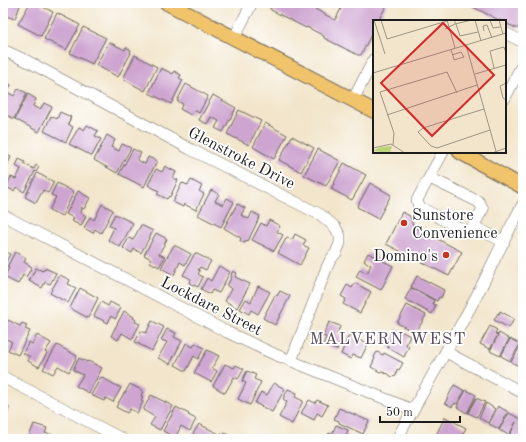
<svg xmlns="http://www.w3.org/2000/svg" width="526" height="442" font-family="'Old Standard TT',serif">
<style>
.building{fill:#cea5d1}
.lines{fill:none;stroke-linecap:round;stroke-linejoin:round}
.minor-casing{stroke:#676259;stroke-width:12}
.major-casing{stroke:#676259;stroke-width:16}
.minor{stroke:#fff;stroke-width:11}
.major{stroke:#f1c36a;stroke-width:14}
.poi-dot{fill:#c8321e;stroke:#fff;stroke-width:1.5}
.labels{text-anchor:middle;stroke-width:3.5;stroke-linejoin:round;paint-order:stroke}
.street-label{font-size:16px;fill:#1c1c1c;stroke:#fff}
.poi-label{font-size:16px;fill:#1c1c1c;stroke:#fff;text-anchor:start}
.neighbourhood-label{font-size:17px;letter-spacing:1px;fill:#5a4c5b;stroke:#fff}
.inset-road{fill:none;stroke:#9c9585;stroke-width:1}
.view{fill:#d62828;fill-opacity:0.15;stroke:#d62828;stroke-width:2}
.inset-edge{fill:none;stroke:#1c1c1c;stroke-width:2}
</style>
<rect width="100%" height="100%" fill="#fff"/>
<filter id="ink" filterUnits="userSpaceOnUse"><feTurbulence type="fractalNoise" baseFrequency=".025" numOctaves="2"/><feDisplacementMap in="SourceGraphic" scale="8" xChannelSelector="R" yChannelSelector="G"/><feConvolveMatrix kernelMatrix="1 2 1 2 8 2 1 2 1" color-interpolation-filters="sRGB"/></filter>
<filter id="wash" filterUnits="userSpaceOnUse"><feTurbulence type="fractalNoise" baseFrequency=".012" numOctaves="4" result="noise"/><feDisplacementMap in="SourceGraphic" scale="16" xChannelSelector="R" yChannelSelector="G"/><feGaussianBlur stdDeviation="0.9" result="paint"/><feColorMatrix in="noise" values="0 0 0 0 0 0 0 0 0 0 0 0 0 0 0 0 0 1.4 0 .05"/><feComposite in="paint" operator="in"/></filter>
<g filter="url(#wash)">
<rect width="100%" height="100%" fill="#f2e5cb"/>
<g id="blocks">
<path class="building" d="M3 3H21L15 19 3 15Z
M30 3H43L41 6 53 12 41 36 18 24Z
M273 3H306V4L335 20 344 3H388L378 21H374V29L361 55H358L324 38V36L307 27 306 28 271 10 270 8Z
M470 3H523V9L522 11H523V19L519 28H516L505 23V21H501L469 5Z
M57 13 80 25 66 50 44 39Z
M83 27 106 38 92 64 70 53Z
M109 42 125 50 126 47 131 50 130 53H131L118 77 96 65Z
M135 55 157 67 145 91 123 79Z
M161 68 173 74 174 71 181 75 179 78 183 80 171 104 149 93Z
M3 81 11 85 7 92 14 96 18 89 27 93 14 119 3 113Z
M186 84 208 96 199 113 194 110 191 115 180 109 183 104 177 101Z
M28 94 36 99 33 106 40 110 44 103 52 107 39 132 15 119Z
M213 95 236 108 223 132 215 128 219 121 211 117 207 124 199 120Z
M239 110 261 121 249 145 227 134Z
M60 112 71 117 68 124 73 127 66 142 44 131 51 116 57 119Z
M265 123 287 135 274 159 253 147Z
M87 125 98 131 95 136 101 139 92 156 69 144 79 127 84 130Z
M107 135 115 140 111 147 119 151 122 144 131 148 117 173 94 160Z
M292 136 314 148 301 172 279 160Z
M133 149 141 153 137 160 145 164 148 157 157 161 144 187 119 174Z
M318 149 340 161 326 186 304 175Z
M3 153 11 157 4 172 8 174 3 184Z
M19 159 25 162 24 164 34 169 36 165 39 167 36 172 35 171 24 192 16 187 14 191 6 187 11 177 16 179 21 169 16 166Z
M344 163 366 175 352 200 331 189Z
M165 166 176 172 173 178 178 180 170 197 169 196 167 199 157 194 159 191 148 185 156 169 162 172Z
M37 173 54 182 48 193 43 190 36 203 25 197Z
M191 180 202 186 199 191 204 194 196 210 184 204 183 207 173 202 175 199H174L182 183 188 185Z
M57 183 74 192 62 216 49 210 56 197 51 195Z
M370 183 391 195 378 219 367 213V212L357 207Z
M211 190 219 194 215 201 223 205 227 198 234 202 221 227 198 215Z
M78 191 90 198 84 209 81 207 80 208 82 209 81 213 86 216 81 226 72 221 74 218 66 214Z
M102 204 113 210 101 233 95 229 93 233 84 228 90 217 94 220Z
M237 204 245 208 241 215 249 219 252 212 260 216 248 241 247 240 245 243 240 241 241 238 224 228Z
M402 212 410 216 413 226 462 252 449 276 386 244Z
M115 214 133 223 120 247 108 240 114 228 109 225Z
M269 220 280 226 277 232 283 235 274 251 252 240 261 223 266 226Z
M141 225 153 231 141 253 134 249 132 253 123 248 129 238 133 240Z
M156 233 167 239 159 254 165 257 159 267 150 262 151 259 144 255Z
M295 234 306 240 303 245 309 248 300 265 278 253 287 237 292 240Z
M174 245 191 254 185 265 180 262 174 275 161 268Z
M3 247 7 249 6 252 10 254 3 268Z
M15 252 26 258 24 262 32 267 26 277 23 275 18 284 4 277 9 268 7 267Z
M195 253 211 261 206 270 200 267 198 270 200 271 198 274 203 277 198 287 189 283 191 279 183 275Z
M368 253 393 266 381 290 356 277 360 269 367 273 371 265 364 261Z
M219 266 230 272 219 293 212 290 210 294 201 289 207 278 211 281Z
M36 268 43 271 45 268 56 273 50 284 45 282 42 288 29 281Z
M233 271 237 273 235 277 250 284 237 308 225 301 232 289 227 286 232 276 231 275Z
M60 275 70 280 68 284 76 288 68 303 50 293Z
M417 276 444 290 441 298 439 297 437 301 411 287Z
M355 283 371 292 360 313 343 304 346 299 341 296 347 285 352 288Z
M258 286 270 292 258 314 251 310 249 314 240 309 246 299 251 302Z
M80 288 98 298 88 318 70 308Z
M411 288 434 300 433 304 436 305 432 314 405 299Z
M280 291 290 296 275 325 263 318 275 295 277 296Z
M101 302 108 306 110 302 121 308 115 319 111 316 108 323 94 316Z
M407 305 426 315 416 333 397 323Z
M124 311 134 317 133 318 136 320 135 322 140 324 132 339 122 333 118 340 111 336Z
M500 311 514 319 509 328 494 320 498 313 499 314Z
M8 320 20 326 22 323 27 325 25 329 30 331 18 355 8 350 12 342 3 337V329Z
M152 321 164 327 152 351 135 342 141 331 146 333Z
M329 322 340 326 337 334 342 336 337 350 323 345 326 337 323 336Z
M490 326 497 330 495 334 498 335 490 349 480 344Z
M167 329 176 333 174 337 182 341 170 364 158 358 167 342 161 340Z
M397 329 410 336 406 345 409 346 404 357 387 347 388 346 383 343 385 338 390 341Z
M499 333 509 339 500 356 490 351Z
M37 335 51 343 45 352 47 353 39 367 28 361 30 357 23 353 29 342 32 344Z
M349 335 368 344 361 358 353 355 351 359 341 354Z
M510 339 520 344 510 361 501 356Z
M186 343 193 347 195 343 204 348 198 359 194 356 186 371 175 365Z
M57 345 77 356 69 372 58 366 53 374 43 369Z
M521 345 523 346V364L521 367 511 362Z
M207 350 219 356 212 368 217 371 211 382 194 373Z
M377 352 383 355 384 353 403 363 399 370 397 369 396 376 392 377 387 373 386 374 382 371 380 372 371 367 375 358 374 357Z
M79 358 87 362 88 361 102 368 89 393 76 386 83 375 73 370Z
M225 364 234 368 236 365 244 369 238 379 234 377 225 393 213 386Z
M247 371 256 375 254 379 261 382 250 405 238 399 246 383 242 381Z
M101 377 121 388 113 402 106 398 104 401 91 395Z
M274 383 285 389 272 412 255 403 261 392 267 395Z
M130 384 143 391 141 396 143 397 141 401 143 402 137 413 130 409 127 413 116 407 124 393H125Z
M454 385 465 391 457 404 455 403 452 407 445 403Z
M288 389 297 393 295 397 303 401 292 424 279 417 287 402 283 399Z
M466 390 476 395 467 413 457 407Z
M151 395 173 406 160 430 150 425 155 417 143 410Z
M476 398 485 402 477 417 468 413Z
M309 400 315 403 317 400 328 405 322 416 317 413 314 420 301 413Z
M486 403 495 409 488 423 479 418Z
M3 405 9 407 3 427Z
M498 406 508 412 499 429 489 424Z
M176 407 189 414 188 415 196 419 190 431 181 426 175 438 163 431Z
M339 408 369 421 363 434 339 423V421L334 419Z
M509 413 523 420V434L520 439H517L510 435 516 422 509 435 499 430Z
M445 417 466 428 460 439H448L437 433Z
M34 424 47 428 45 433 53 435 51 439H28Z
M199 424 219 434 216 439H194L191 437Z
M336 425 348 430 346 435 354 439H329L327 438 329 433 332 434Z
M222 432 238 439H219Z"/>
</g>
</g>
<g filter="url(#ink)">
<use href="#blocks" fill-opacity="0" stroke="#676259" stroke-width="1"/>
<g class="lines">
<defs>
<path id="minor" d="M505 33 523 42
M234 38 252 3
M3 50 29 62 190 149 321 215 335 227 340 236V243L336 253 331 259 327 267 291 361
M505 98 523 63
M353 100 374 59
M430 178 479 202 483 209 469 233 419 207 417 200 443 152
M3 215 227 332 274 354 413 410
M473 226 504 242
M446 352 523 393
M3 377 122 439
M397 439C423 391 450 345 476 297 492 266 506 234 523 204"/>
<path id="major" d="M167 3 374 111
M460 152 523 187"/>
</defs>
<use href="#minor" class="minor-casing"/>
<use href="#major" class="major-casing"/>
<use href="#minor" class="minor"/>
<use href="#major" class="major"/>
</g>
</g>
<g class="poi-dot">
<circle cx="404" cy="223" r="4"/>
<circle cx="446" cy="255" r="4"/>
</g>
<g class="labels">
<g class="street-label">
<text transform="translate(242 157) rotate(27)" y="6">Glenstroke Drive</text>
<text transform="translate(212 305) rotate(27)" y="6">Lockdare Street</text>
</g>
<g class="poi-label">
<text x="412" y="220">Sunstore<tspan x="412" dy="18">Convenience</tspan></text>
<text x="438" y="261" text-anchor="end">Domino's</text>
</g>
<g class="neighbourhood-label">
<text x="388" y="344">MALVERN WEST</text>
</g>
</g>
<g transform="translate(373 20)">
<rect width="133" height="133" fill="#f2e5cb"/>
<path d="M19 126 17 133 0 131 7 127Z" fill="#bdd378"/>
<path class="inset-road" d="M1 0 12 34M8 0 14 19 74 1M74 0 82 28M102 0 108 21M117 0 120 8 127 7M126 0 130 14M82 4 99 0M83 4 87 16 105 12M72 9 82 4V0M111 11 110 6 114 5 119 18M93 25 123 131M78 30 81 39V40L91 37 88 32 79 35M121 48 117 31 131 27 133 33M0 53 133 13M102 54 133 45M133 63 127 66 130 78 133 80M111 89 50 108 45 112 58 126 64 128 117 110M14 95 104 65M20 125 21 113 7 72 74 52 84 73M0 128 18 124 32 133M119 133 133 128"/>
<path class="view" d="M70 3 121 55 59 116 8 63Z"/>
<rect width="133" height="133" class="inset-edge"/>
</g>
<rect width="526" height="442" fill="none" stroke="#fff" stroke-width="16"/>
<path d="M380 416v6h80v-6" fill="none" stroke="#1c1c1c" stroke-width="2"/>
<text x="386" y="416" font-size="12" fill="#1c1c1c" stroke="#ffffff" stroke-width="3" paint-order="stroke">50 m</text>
</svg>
